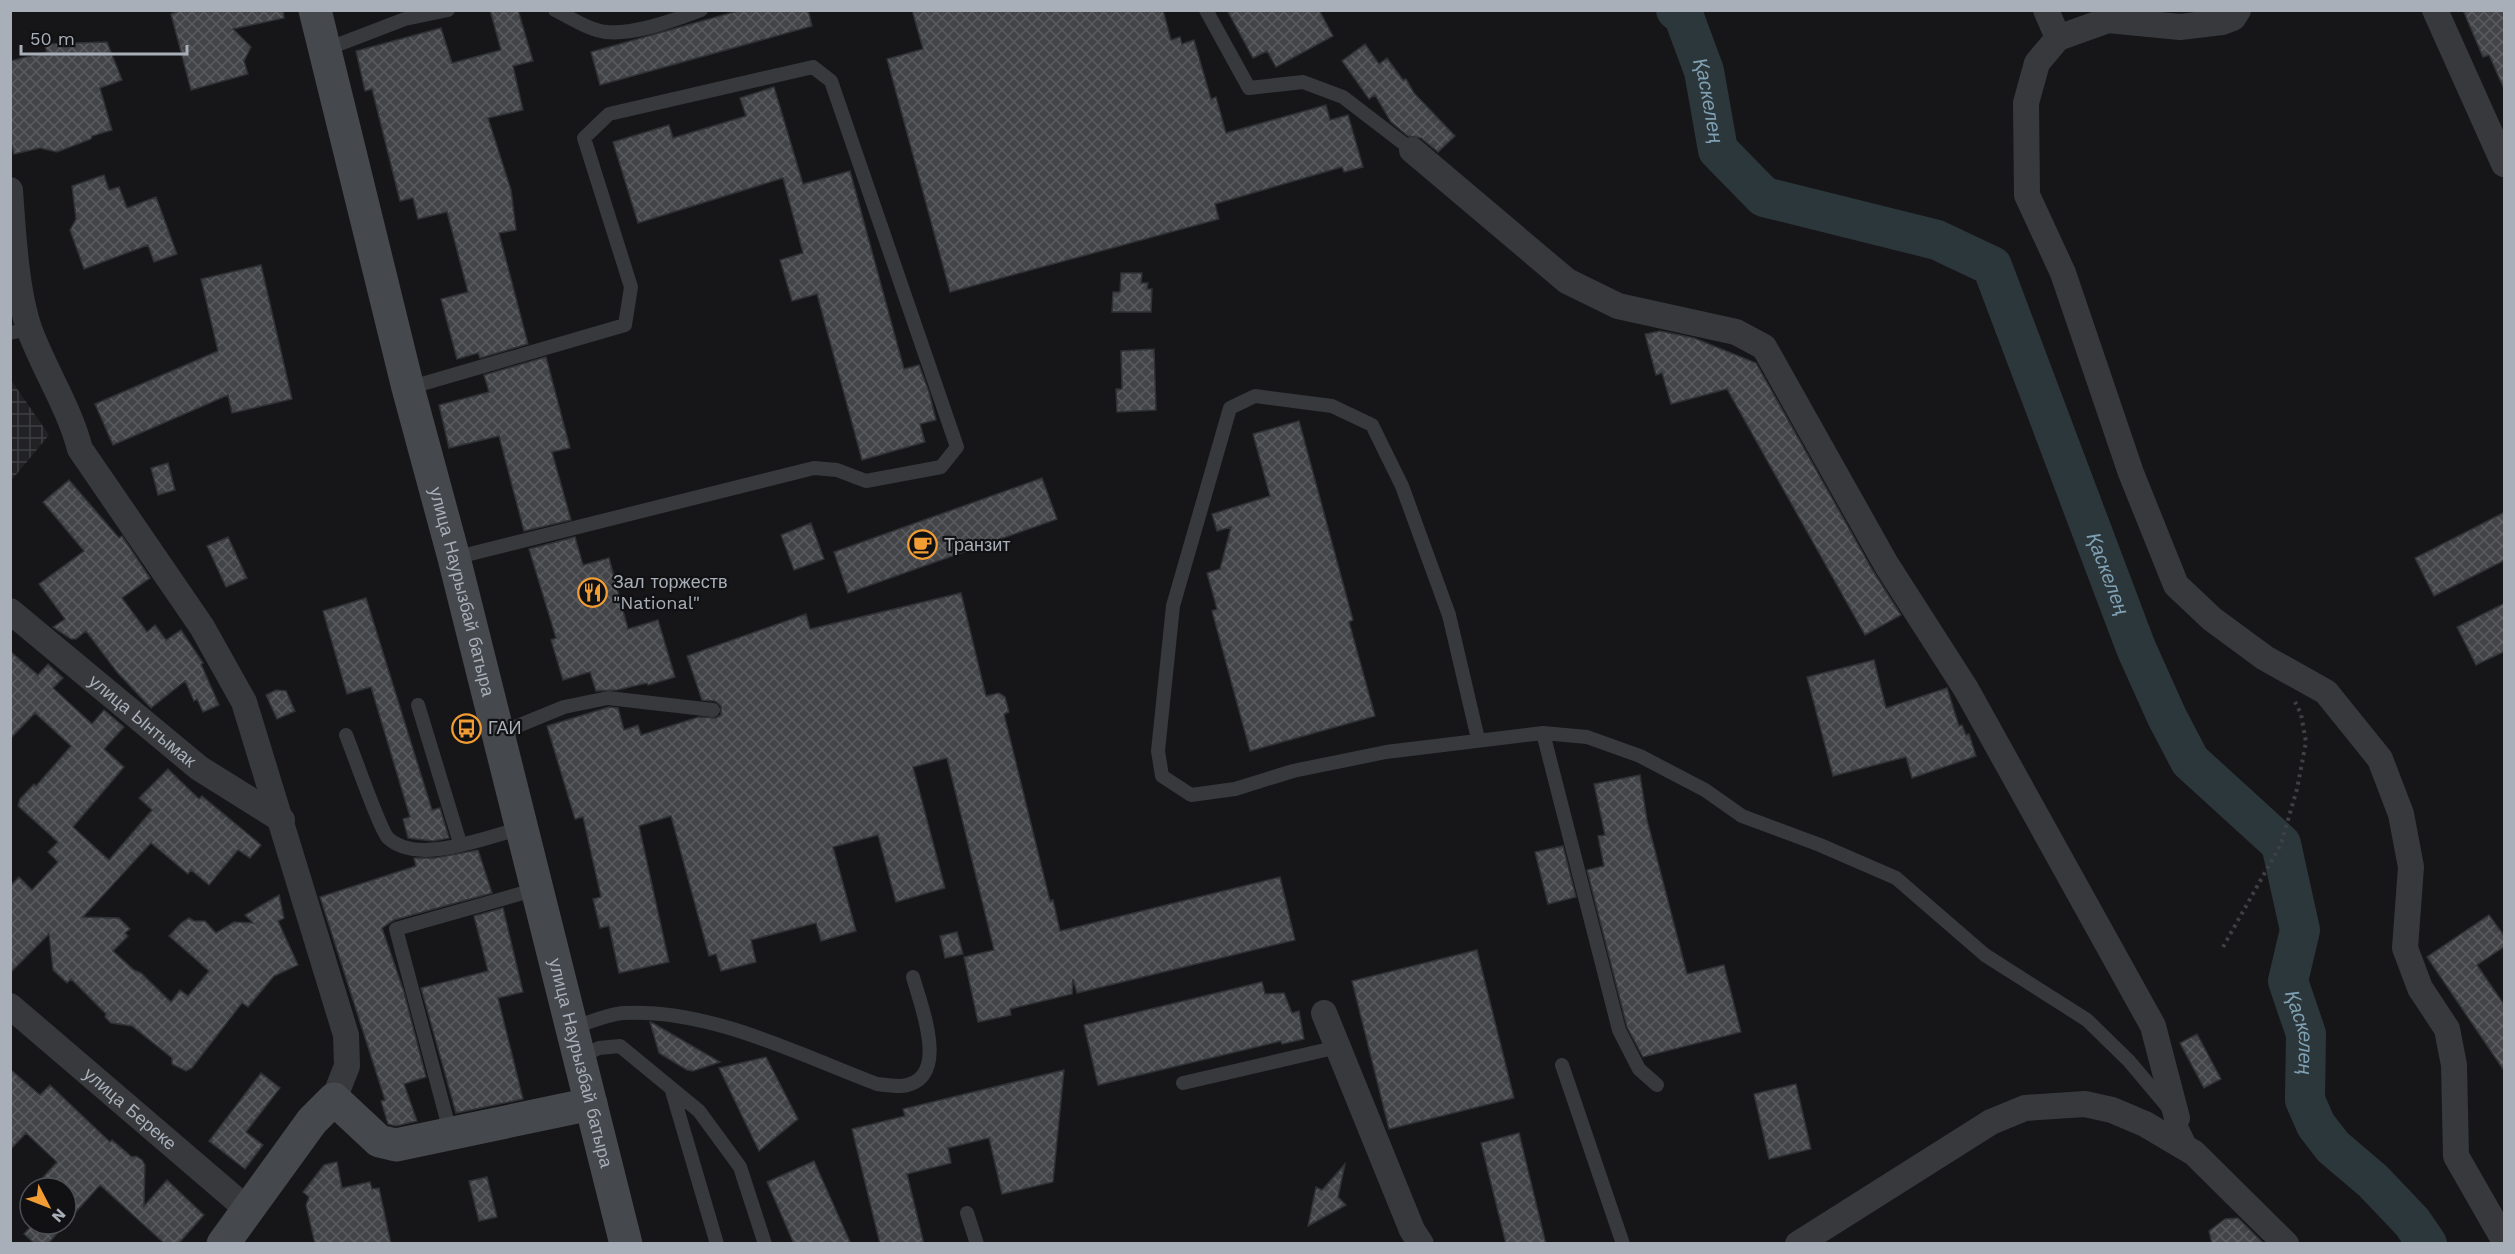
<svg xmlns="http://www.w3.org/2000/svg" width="2515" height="1254" font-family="'Work Sans',sans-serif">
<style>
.industrial{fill:url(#industrial-grid)}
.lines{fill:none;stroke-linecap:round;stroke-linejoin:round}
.river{stroke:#2c373c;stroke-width:40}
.building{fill:url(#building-cross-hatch);stroke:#303134;stroke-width:1.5}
.path{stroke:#3d4044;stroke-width:4;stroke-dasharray:3 4.5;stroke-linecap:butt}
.lane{stroke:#37393d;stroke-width:14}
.street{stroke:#37393d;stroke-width:26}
.secondary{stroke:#45484d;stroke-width:33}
.labels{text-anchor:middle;stroke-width:4.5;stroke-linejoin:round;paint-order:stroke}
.poi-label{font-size:18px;fill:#a8afb8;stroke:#111113;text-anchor:start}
.street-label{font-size:18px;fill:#a8afb8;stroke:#111113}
.water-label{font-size:20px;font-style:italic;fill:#7fa1b3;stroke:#111113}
</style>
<defs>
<pattern id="industrial-grid" width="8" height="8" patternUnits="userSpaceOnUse" patternTransform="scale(1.5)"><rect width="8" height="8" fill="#222225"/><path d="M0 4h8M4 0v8" fill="none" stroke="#3f4043"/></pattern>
<pattern id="building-cross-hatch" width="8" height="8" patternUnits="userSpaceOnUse" patternTransform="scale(1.5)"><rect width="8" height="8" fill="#424448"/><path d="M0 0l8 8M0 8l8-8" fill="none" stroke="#5a5c60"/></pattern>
</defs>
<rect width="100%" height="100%" fill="#161618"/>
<path class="industrial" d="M11 380 49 435 11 481H10Z"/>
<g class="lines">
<path class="river" id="s1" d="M1676 10 1684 17 1704 71 1718 150 1764 197 1937 240 1992 266 2136 648 2167 717 2190 761 2281 844 2300 930 2288 981 2306 1034 2305 1100 2316 1125 2333 1147 2373 1181 2412 1222 2427 1244"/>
</g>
<path class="building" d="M182 10H283L284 18 233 29 251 47 244 61 248 74 191 90 171 14Z
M490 10H518L533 61 513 66 523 110 488 118 511 190 516 230 499 233 528 344 480 358 478 353 457 359 441 299 468 292 447 212 418 219 413 198 400 201 372 89 365 91 356 51 441 28 452 63 501 50Z
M741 10H808L812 26 600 85 591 52Z
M912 10H1163L1171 40 1180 37 1182 44 1194 40 1211 99 1216 97 1226 133 1326 105 1330 120 1348 115 1363 167 1344 172 1342 167 1215 204 1219 219 950 292 887 59 923 49Z
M1227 10H1319L1333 36 1276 67 1267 51 1253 58Z
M2463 10H2505V91L2489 55 2483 57Z
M107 42 122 80 100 88 112 130 92 136 91 139 57 152 40 148 14 154 10 138V61L47 52 44 44Z
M1365 44 1379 64 1387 58 1403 80 1406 79 1414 93 1455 136 1438 152 1421 138 1408 136 1391 122 1375 95 1369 99 1342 61Z
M774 87 803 184 850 171 904 369 919 365 929 392 936 420 920 424 925 442 862 460 817 294 792 301 780 260 803 253 783 178 638 223 613 142 669 125 673 138 746 116 740 98Z
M104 175 109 190 119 187 127 208 156 197 177 254 154 262 148 245 84 269 70 230 76 219 72 186Z
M261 265 292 399 232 413 228 395 113 445 95 404 218 351 201 279Z
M1121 273H1142L1141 283H1148L1147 289H1152L1151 312H1112L1113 292H1120Z
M1660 331 1694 338 1756 363 1873 571 1901 615 1865 635 1727 389 1671 404 1662 373 1656 375 1645 334Z
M1154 349 1156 410 1117 412 1116 389H1122L1121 351Z
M546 357 570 448 552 452 571 520 524 531 499 436 449 448 439 405 489 392 484 375Z
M1299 421 1353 620 1349 622 1375 716 1250 751 1212 611 1217 609 1207 573 1220 569 1231 527 1217 531 1212 514 1270 496 1253 434Z
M168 463 175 490 158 495 151 468Z
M1042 478 1057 519 848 593 834 552Z
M69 480 119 538 122 536 150 578 122 598 147 632 155 625 166 640 181 630 203 663 201 664 219 705 203 712 197 699 194 701 185 681 151 708 117 672 86 631 76 639H71L53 627 65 619 39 584 84 551 43 502Z
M2505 512V560L2434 596 2415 558Z
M811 523 824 559 794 570 781 535Z
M228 537 247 578 226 587 207 546Z
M575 537 583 565 609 558 628 629 658 620 675 677 648 685 647 683 617 690 596 691 590 672 563 680 551 640 556 638 529 549Z
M961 593 986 696 999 693 1005 697 1009 712 1004 714 1050 901 1053 900 1060 931 1280 877 1295 940 1077 993 1073 979 1072 994 1010 1009 1011 1015 978 1022 964 957 994 950 947 758 913 767 945 888 896 902 878 835 833 847 856 931 821 941 816 923 751 940 756 962 721 971 716 954 709 956 671 816 639 826 669 962 619 973 609 926 600 928 593 899 601 897 583 817 575 819 547 726 609 707 618 708 624 730 638 725 641 735 699 717 716 718 721 715V706L715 701 702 700 687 656 806 614 810 629Z
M366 598 432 810 440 808 449 838 433 841 408 838 403 819 410 817 371 687 347 694 323 611Z
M2505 603V651L2476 665 2457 627Z
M10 651 38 675 48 664 63 678 53 688 92 724 104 710 124 727 104 749 124 767 73 827 109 860 152 810 139 798 168 769 199 799 202 796 261 845 250 858 238 850 209 885 191 870 188 874 151 843 83 917 119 918 130 929 125 933 128 936 113 951 134 970 141 973 171 1002 180 990 188 996 209 971 169 936 181 923 189 918 194 921H205L216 933 234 922 253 923 245 915 279 895 284 918 278 921 298 965 274 976 248 1007 242 1003 192 1068 186 1071 172 1064V1058L132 1026 111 1023 105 1017 106 1014 71 979 67 983 53 970 49 934 10 973V886L19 877 32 890 58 862 48 852 58 842 18 806 20 799 34 784 36 786 71 746 35 713 10 739Z
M1874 660 1886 708 1947 688 1959 726 1962 725 1966 735 1969 734 1976 756 1912 778 1906 757 1833 776 1807 677Z
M276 690 286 691 295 711 277 719 266 695Z
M1640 775 1647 820 1687 974 1724 965 1741 1032 1643 1057 1627 1027 1587 870 1604 866 1598 836 1605 835 1594 784Z
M1563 846 1576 897 1548 904 1535 852Z
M478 850 492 893 394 920 382 928 404 992 426 1077 404 1084 417 1121 396 1126 388 1124 381 1101 385 1100 320 897 416 866 414 858H435Z
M503 908 523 992 498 998 523 1099 456 1113 421 988 488 971 474 916Z
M2489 915 2505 937V946L2477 965 2505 1006V1072L2427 957Z
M957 932 963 954 945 958 940 936Z
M1477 950 1514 1098 1389 1129 1352 981Z
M1262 982 1265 994 1284 993 1292 1013 1299 1011 1304 1039 1282 1044 1281 1041 1098 1085 1084 1025Z
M650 1022H651L720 1062 693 1071 687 1070 659 1053Z
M2197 1034 2221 1079 2204 1088 2180 1043Z
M766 1057 798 1119 759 1151 719 1068Z
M10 1069 40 1095 50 1085 110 1142 112 1140 132 1157 136 1156 142 1160 145 1165 144 1206 167 1180 204 1215 178 1244H165L100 1185 66 1223V1188H33L57 1162 26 1133 10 1150Z
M1064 1070 1053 1182 1002 1194 989 1138 948 1148 951 1163 907 1174 924 1244H880L852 1129 905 1116 903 1109Z
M261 1073 280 1088 246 1132 263 1145 245 1169 209 1141Z
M1796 1084 1811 1149 1769 1159 1754 1094Z
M1519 1133 1546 1244H1506L1481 1143Z
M814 1161 851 1244H794L767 1182Z
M337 1162 342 1188 370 1182 372 1189 379 1188 391 1244H315L306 1205 309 1197 303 1192 324 1165Z
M1345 1164 1338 1197 1346 1205 1308 1226 1316 1187 1322 1190Z
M487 1177 497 1217 479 1221 469 1181Z
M2238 1218 2264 1244H2212L2209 1231 2225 1219Z
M33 1224H65L48 1244H35L24 1234Z"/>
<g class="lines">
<path class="path" d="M2223 947 2281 844 2297 789 2306 742 2301 714 2295 702"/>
<path class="lane" d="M555 10C571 18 589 30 606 32 634 35 675 20 701 10
M1206 10 1249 88 1303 82 1343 97 1412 150
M324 50 405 19 448 10
M10 333 29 329
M408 388 625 325 631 287 584 138 609 114 813 67 831 81 957 447 941 467 866 481 837 470 814 468 454 558
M418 705 460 843
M1543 733 1619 1030 1639 1069 1657 1085
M498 734 564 707 608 698 713 710
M346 735C353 752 380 830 388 838 418 866 486 837 522 828
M1478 739 1449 615 1402 486 1372 425 1332 406 1255 396 1230 408 1173 606 1158 751 1162 776 1191 795 1235 789 1293 771 1386 752 1543 733 1587 737 1640 756 1705 790 1742 816 1820 845 1896 878 1985 955 2087 1020 2129 1061 2177 1118 2192 1149
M572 1028C588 1023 607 1014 624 1013 709 1008 800 1055 877 1084 885 1085 894 1086 901 1086 952 1081 921 1007 913 977
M580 1057 599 1048 620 1046 699 1111 740 1167 765 1244
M1562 1065 1623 1244
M1183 1083 1338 1047
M672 1091 717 1244
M451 1135 396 929 537 889
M967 1213 977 1244"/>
<g class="street">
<path d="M2046 10 2058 38"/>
<path d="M2238 10 2233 18 2222 22 2180 27 2108 20 2058 38 2037 63 2026 103 2027 195 2063 273 2131 473 2176 585 2212 619 2265 658 2326 692 2380 759 2401 814 2411 867 2405 948 2420 988 2447 1029 2454 1065 2456 1156 2504 1240"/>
<path d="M2435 10 2504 164"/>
<path d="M1412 150 1567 281 1618 306 1736 332 1764 347 1886 564 1966 689 2153 1026 2177 1118"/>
<path d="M10 190C13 231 16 293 30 331 45 371 69 407 80 449L202 627 244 702 346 1035 347 1066 334 1099"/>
<path id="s2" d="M10 611 199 768 282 820"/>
<path id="s3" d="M10 1006 248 1210"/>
<path d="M1324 1013 1412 1230 1421 1244"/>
<path d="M1798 1244 1991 1122 2025 1108 2085 1104 2112 1110 2145 1124 2194 1153 2286 1244"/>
</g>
<g class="secondary">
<path id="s4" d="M315 10 408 388 454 558 626 1244"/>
<path d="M223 1244 312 1121 334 1099 379 1141 396 1145 591 1104"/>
</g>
</g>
<defs>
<symbol id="cafe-ring" viewBox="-11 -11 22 22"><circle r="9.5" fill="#111113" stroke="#f29d34" stroke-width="1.5"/><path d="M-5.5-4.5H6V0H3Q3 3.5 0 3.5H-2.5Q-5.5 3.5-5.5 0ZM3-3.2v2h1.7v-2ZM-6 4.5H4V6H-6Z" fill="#f29d34"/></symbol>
<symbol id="restaurant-ring" viewBox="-11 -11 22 22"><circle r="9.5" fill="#111113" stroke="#f29d34" stroke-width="1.5"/><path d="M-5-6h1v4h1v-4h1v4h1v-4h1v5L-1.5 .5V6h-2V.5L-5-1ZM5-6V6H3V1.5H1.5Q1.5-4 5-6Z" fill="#f29d34"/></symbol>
<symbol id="bus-ring" viewBox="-11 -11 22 22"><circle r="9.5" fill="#111113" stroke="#f29d34" stroke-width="1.5"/><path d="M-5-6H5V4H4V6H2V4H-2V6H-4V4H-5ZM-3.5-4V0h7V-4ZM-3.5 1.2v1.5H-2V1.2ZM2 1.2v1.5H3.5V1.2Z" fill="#f29d34"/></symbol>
</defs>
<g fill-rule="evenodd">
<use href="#cafe-ring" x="906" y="528" width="33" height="33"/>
<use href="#restaurant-ring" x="576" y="576" width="33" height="33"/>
<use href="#bus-ring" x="450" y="712" width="33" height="33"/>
</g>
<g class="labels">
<g class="poi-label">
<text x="944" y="551">Транзит</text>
<text x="613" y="588">Зал торжеств<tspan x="613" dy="21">"National"</tspan></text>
<text x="488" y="734">ГАИ</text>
</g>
<g class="street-label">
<text dy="6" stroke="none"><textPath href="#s4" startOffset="600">улица Наурызбай батыра</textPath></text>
<text dy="6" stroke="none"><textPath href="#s2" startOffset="172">улица Ынтымак</textPath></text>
<text dy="6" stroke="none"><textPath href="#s4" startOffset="1086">улица Наурызбай батыра</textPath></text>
<text dy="6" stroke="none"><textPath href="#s3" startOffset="158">улица Береке</textPath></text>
</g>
<g class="water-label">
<text dy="7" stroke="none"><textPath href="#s1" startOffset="98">Қаскелең</textPath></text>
<text dy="7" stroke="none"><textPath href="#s1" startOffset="782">Қаскелең</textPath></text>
<text dy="7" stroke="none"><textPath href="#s1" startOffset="1304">Қаскелең</textPath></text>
</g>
</g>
<rect width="2515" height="1254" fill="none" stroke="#a8afb8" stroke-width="24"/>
<g transform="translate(48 1206) rotate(132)"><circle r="28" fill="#111113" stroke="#4d5055" stroke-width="1.5"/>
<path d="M0-4.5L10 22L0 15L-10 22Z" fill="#f29d34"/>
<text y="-9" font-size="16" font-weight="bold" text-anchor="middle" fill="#a8afb8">N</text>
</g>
<path d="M21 45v9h166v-9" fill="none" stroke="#a8afb8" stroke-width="3"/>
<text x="30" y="45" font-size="18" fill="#a8afb8" stroke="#111113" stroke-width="4.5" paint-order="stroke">50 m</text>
</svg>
